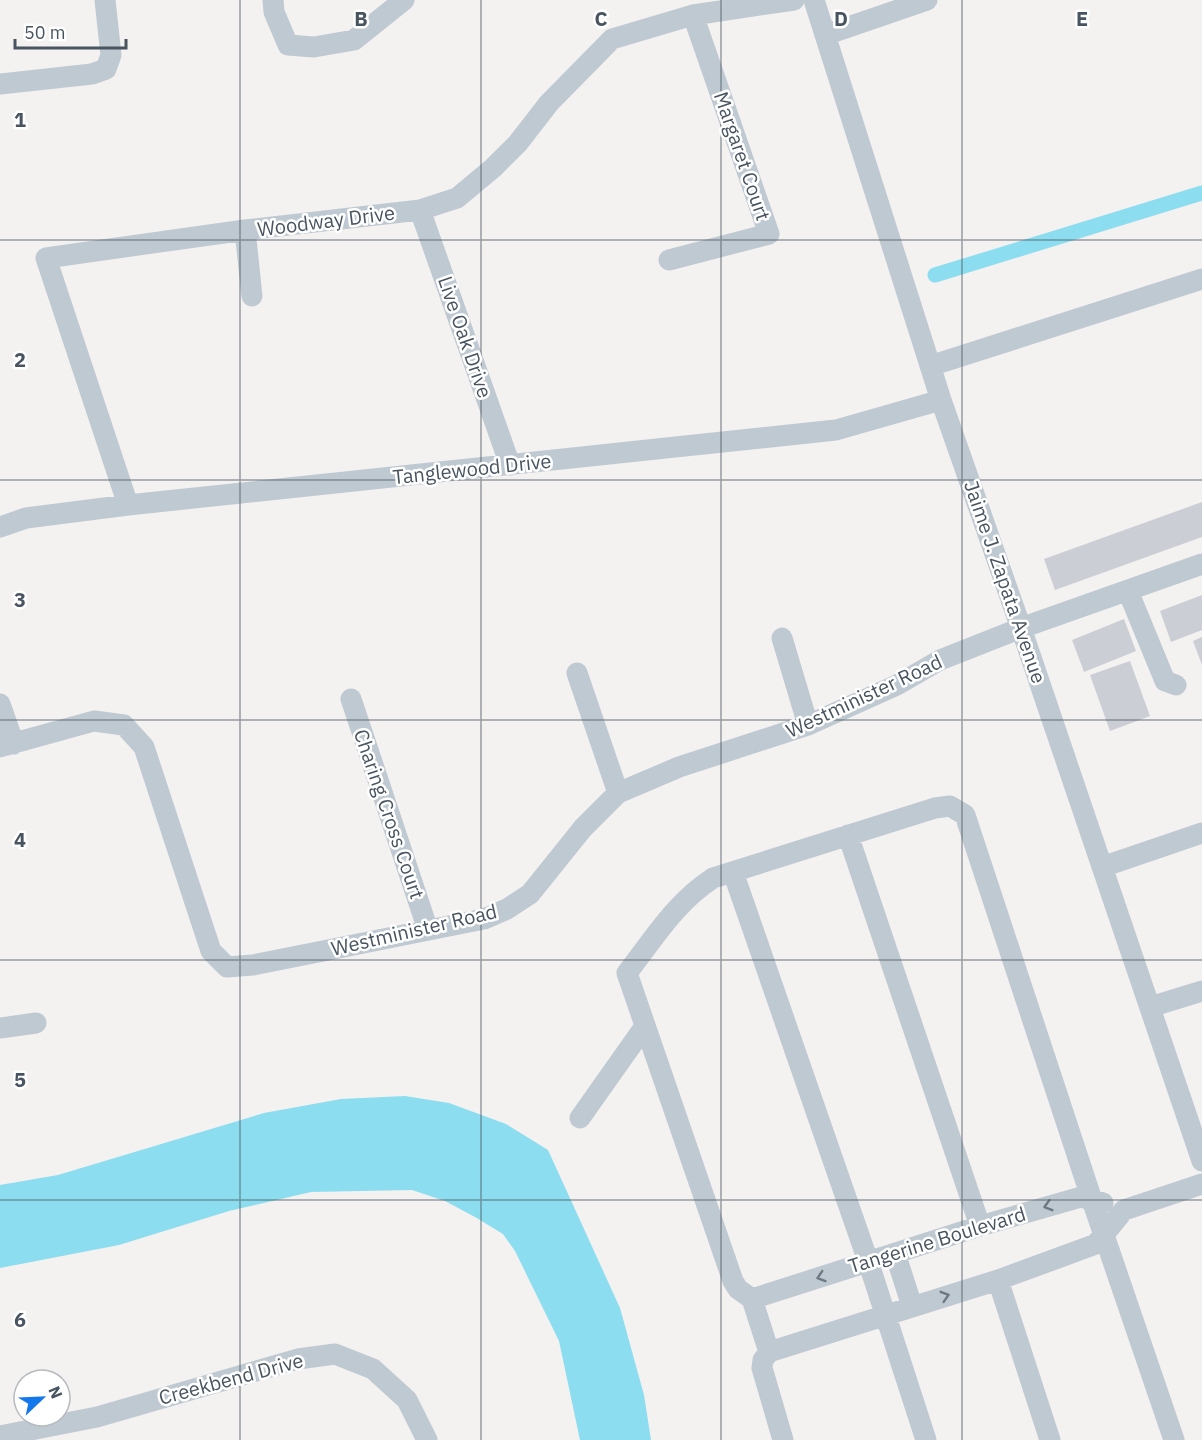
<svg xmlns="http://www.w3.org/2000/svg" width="1202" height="1440" font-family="'IBM Plex Sans',sans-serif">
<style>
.water{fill:#8cddef}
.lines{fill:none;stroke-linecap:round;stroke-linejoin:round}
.canal{stroke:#8cddef;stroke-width:15}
.building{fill:#cbced4}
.minor{stroke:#bfc9d1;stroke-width:21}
.oneway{stroke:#6c7882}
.grid{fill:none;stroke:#485560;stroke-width:1.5;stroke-opacity:0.55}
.labels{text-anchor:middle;stroke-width:5;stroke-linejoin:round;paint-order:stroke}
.street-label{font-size:20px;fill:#485560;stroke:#fff}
.grid-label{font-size:20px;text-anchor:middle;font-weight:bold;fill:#485560;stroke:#fff;stroke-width:5;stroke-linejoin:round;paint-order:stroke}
</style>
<rect width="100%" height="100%" fill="#f4f1f1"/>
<path class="water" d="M405 1096 449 1103 506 1124 548 1150 620 1308 644 1395 651 1440H580L559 1341 515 1251 503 1234 475 1217 445 1201 412 1190 311 1192 229 1211 119 1245 0 1268V1185L58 1175 264 1113 341 1099Z"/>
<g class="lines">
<path class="canal" d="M935 275 1202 193"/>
</g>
<path class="building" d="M1202 502V537L1055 590 1044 559Z
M1202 595V630L1171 642 1160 611Z
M1124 619 1136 651 1084 672 1072 640Z
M1202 637V665L1193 641Z
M1130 661 1150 716 1110 731 1090 675Z"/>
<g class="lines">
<path class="minor" d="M273 0 274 12 288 45 314 47 354 40 404 0
M814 0 941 400 1021 628 1202 1161
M825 35 927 0
M0 84 92 74 106 69 111 55 105 0
M420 210 510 465
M245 230 252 296
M669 260 769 234 693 15
M930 366 1202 279
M128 505 46 258 245 230 420 210 457 198 493 168 518 143 549 103 612 39 693 15 794 0
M0 527 26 518 128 505 836 430 941 400
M1128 591 1165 681 1176 685
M782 638 808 725
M577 673 618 793
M351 699 428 930
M0 704 14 744
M0 747 94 721 124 725 144 747 211 951 227 967 253 965 484 919 507 909 530 894 583 828 618 793 679 767 808 725 897 685 940 660 1021 628 1202 564
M848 835 980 1226
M1102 867 1202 833
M733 872 868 1261 926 1440
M1150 1007 1202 991
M0 1028 36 1023
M580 1118 645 1026
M895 1253 912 1306
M998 1280 1050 1440
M752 1299 980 1226 1081 1197 1103 1203
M769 1352 998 1280 1096 1244 1124 1210 1202 1184
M0 1436 97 1417 298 1359 335 1354 373 1369 407 1400 427 1440
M783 1440 762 1368 763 1360 769 1352 752 1299 738 1289 733 1281 627 973C655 937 675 903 713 878L935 808 950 806 965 815 1092 1200 1174 1440"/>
</g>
<defs><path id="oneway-chevron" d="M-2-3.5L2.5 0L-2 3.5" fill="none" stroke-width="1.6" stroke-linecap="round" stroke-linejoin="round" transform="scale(1.5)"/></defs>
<g class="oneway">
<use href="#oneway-chevron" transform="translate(1048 1206) rotate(164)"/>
<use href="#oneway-chevron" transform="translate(821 1277) rotate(162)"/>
<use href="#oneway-chevron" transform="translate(945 1296) rotate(-17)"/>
</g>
<path class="grid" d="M240 0V1440M481 0V1440M721 0V1440M962 0V1440M0 240H1202M0 480H1202M0 720H1202M0 960H1202M0 1200H1202"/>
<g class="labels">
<g class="street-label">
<text transform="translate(742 156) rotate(71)" y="7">Margaret Court</text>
<text transform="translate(326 221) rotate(-7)" y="7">Woodway Drive</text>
<text transform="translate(465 337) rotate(71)" y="7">Live Oak Drive</text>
<text transform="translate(472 469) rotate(-6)" y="7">Tanglewood Drive</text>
<text transform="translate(1005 582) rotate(71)" y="7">Jaime J. Zapata Avenue</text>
<text transform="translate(864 696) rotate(-25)" y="7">Westminister Road</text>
<text transform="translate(389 814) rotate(71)" y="7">Charing Cross Court</text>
<text transform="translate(414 930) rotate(-13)" y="7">Westminister Road</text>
<text transform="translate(937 1240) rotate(-17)" y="7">Tangerine Boulevard</text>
<text transform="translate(231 1379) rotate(-15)" y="7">Creekbend Drive</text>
</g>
</g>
<g class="grid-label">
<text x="361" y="26">B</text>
<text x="601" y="26">C</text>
<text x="841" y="26">D</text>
<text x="1082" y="26">E</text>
<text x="20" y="127">1</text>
<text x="20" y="367">2</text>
<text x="20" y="607">3</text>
<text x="20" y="847">4</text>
<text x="20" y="1087">5</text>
<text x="20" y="1327">6</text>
</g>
<g transform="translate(42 1398) rotate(67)"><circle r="28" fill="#ffffff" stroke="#b6bbbf" stroke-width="1.5"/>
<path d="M0-4.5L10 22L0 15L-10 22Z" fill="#1478eb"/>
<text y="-9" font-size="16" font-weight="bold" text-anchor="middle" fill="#485560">N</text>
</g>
<path d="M15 39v9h111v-9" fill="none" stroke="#485560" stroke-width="3"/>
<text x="24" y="39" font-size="18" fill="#485560" stroke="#ffffff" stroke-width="4.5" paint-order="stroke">50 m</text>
</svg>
